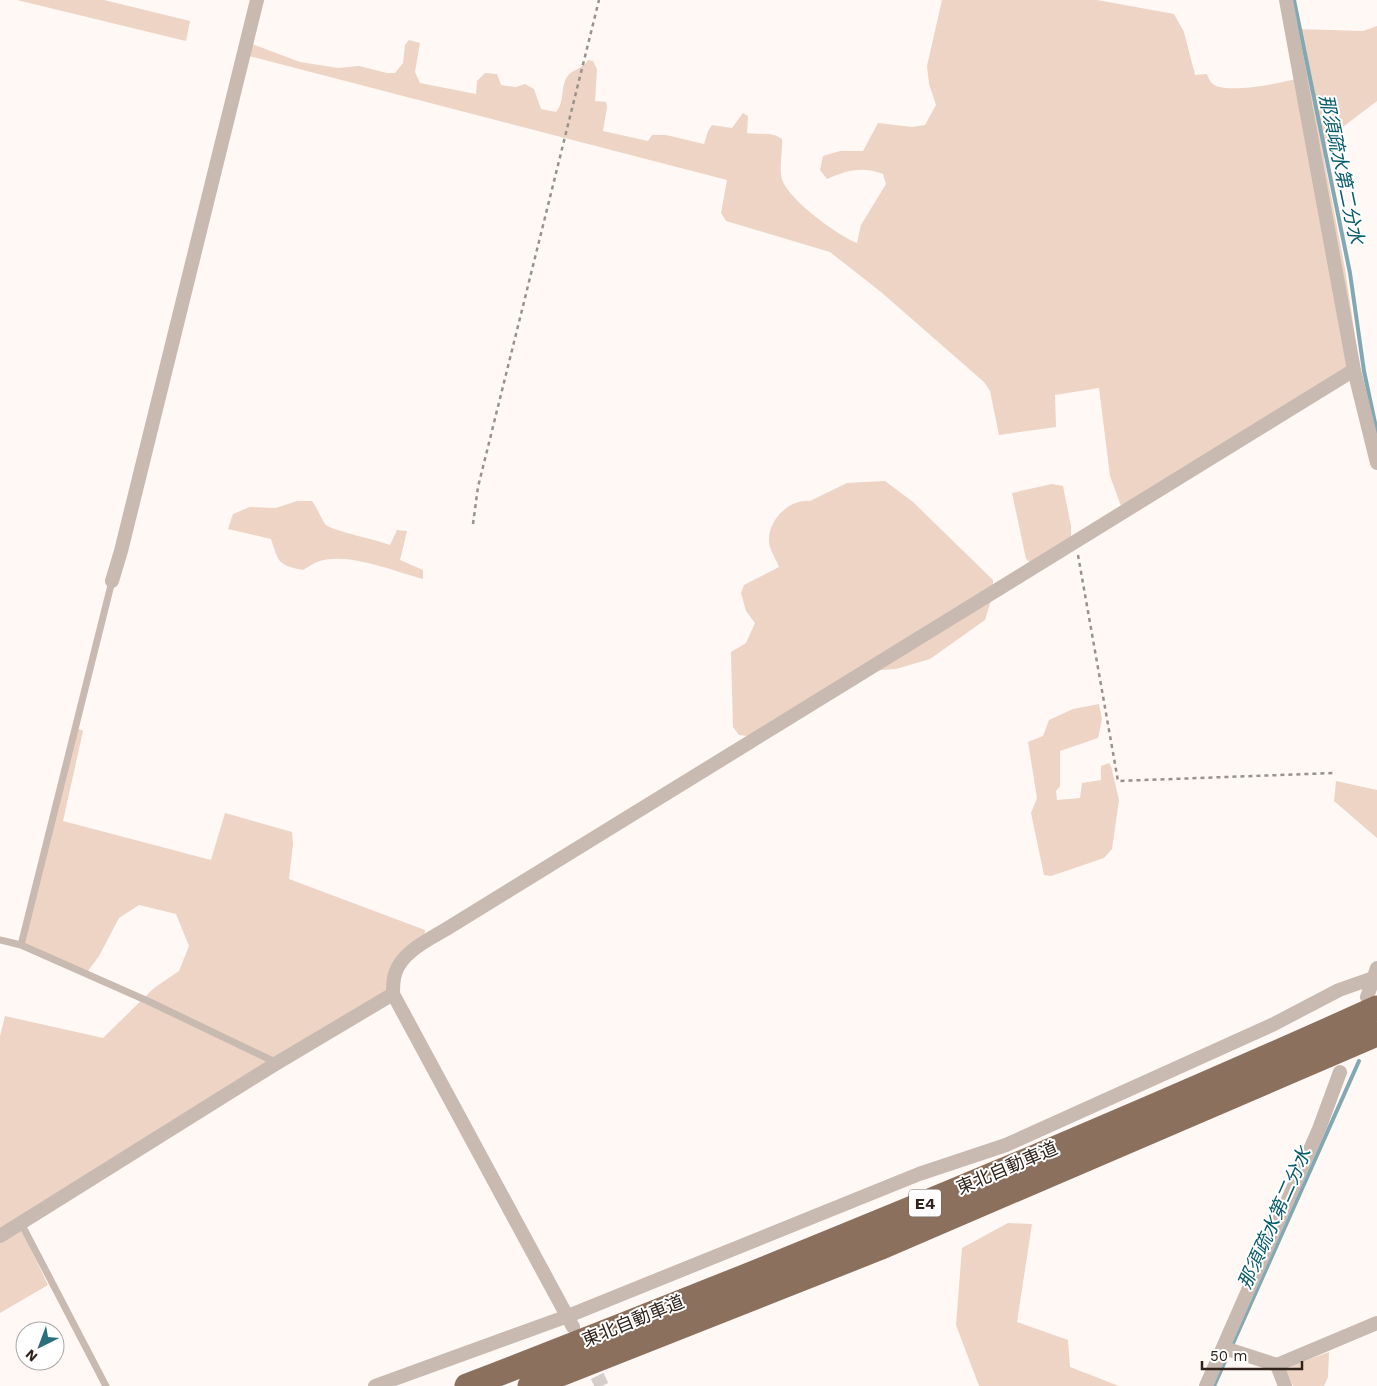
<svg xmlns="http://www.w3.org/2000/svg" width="1377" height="1386" font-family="'Work Sans','Noto Sans JP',sans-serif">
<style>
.green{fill:#edd4c5}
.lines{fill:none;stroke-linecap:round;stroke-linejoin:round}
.stream{stroke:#81a9b3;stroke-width:4}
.minor-tunnel{stroke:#d5cdc9;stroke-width:14;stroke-dasharray:14 7;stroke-linecap:butt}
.path{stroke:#9a918b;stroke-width:2.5;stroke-dasharray:4 4;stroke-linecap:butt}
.service{stroke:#c8b9b1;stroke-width:7}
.minor{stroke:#c8b9b1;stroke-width:14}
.motorway{stroke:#8c705e;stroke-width:25}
.labels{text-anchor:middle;stroke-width:4;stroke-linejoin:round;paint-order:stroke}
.shield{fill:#fff;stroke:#6d655f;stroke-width:1}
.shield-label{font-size:16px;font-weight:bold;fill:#2f231b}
.street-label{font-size:18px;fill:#2f231b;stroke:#fff}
.water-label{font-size:19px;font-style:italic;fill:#075c6c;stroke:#fff}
</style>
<rect width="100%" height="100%" fill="#fff8f4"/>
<path class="green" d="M17 0H104L190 21 186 41Z
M942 0H1097L1174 14 1184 32 1195 75 1207 74C1208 77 1210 82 1213 84 1225 95 1290 82 1305 76L1296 29 1363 31 1377 26V101L1327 139 1324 158 1345 269 1357 349V362L1121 506 1110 476 1099 388 1055 395 1056 427 999 435 990 391 984 382 881 292 830 252 726 221 721 213 727 180 249 56 252 44 300 62 338 68 359 66 387 73H395L403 63 405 45 409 40 420 43 415 72 420 83 476 94 477 81 485 73 497 74 501 85 516 87 525 84 534 89 541 109 556 112C565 102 560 88 567 77 572 69 583 69 588 60L593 61 597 69 595 101 606 102 607 107 603 131 648 141 652 135H666L704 144 708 131 712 125 732 128 743 113 748 116 747 133C760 135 772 131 782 139 783 150 778 172 783 182 792 202 837 235 857 243L861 225 886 184 883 174C862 166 847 170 827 179L820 170 823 156 840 151H863L878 123 912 127 925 125 936 105 929 84 927 66Z
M885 481 913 502 993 580V594L985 620 930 659 896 669 852 672 747 736 739 735 733 727 731 652 746 643 755 623 746 611 741 593 744 585 779 567C776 559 769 549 769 541 768 520 789 499 810 501L847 483Z
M1052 484 1063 486 1071 526V539L1030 562 1026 559 1012 493Z
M297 501H312C316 506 323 522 326 525 334 531 377 540 390 545L397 530 407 531 400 560 423 570V579C393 571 346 551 317 562 312 564 308 567 303 570 278 565 279 563 271 539L228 529 233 514 250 507 276 508Z
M1099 704 1102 719 1098 738 1060 751V786L1056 791 1057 800 1080 798 1082 783 1101 780V766L1109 763 1111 766 1119 800 1112 849 1104 858 1051 876 1044 875 1031 813 1037 798 1028 742 1043 736 1049 720 1073 709Z
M77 728 83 731 63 821 211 860 225 813 292 832 293 844 289 879 425 930 424 940 406 954 391 991 18 1222 48 1285 0 1313V1036L5 1016 103 1038 154 988 179 971 189 946 176 914 139 905 119 918 99 956 88 971 23 944Z
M1336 781 1377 790V838L1334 801Z
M1008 1223 1032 1224 1017 1322 1068 1340 1070 1367 1119 1386H979L956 1325 962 1248Z
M1329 1352 1328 1377 1324 1386H1293L1286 1370 1299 1363Z"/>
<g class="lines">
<path class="stream" d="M1294 0 1350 273 1364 371 1377 432
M1214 1386 1359 1061"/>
<path class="minor-tunnel" d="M588 1357 602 1386"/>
<path class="path" d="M473 524 478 487 599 0
M1078 555 1118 781 1334 773"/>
<path class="service" d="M0 940 21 945 150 1002 277 1063
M21 945 112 581
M21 1223 106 1386"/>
<path class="minor" d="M1286 0 1354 370 1377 463
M112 581 121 551 257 0
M1367 997 1377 968
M0 1236 277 1063 393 994
M573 1327 393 994C393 988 393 980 395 974 401 952 430 939 448 928L1354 370
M1224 1348 1277 1365 1377 1323
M1277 1365 1285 1386
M375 1386 568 1316 919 1174 1006 1145 1272 1025 1339 990 1373 978
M1206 1386 1319 1129 1340 1072"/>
<path class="motorway" d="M467 1386C773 1268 1077 1143 1377 1008
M530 1386 879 1248 1377 1034"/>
</g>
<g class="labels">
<rect class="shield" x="909" y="1189.5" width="32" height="27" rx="4"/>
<g class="shield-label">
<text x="925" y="1209">E4</text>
</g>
<g class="street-label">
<text transform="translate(1007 1168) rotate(-23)" y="6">東北自動車道</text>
<text transform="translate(633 1321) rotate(-22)" y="6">東北自動車道</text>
</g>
<g class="water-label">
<text transform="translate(1342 169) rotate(78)" y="7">那須疏水第二分水</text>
<text transform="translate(1274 1218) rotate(-66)" y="7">那須疏水第二分水</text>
</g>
</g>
<g transform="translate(40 1346) rotate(222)"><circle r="24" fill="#ffffff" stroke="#aca7a4"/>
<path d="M0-4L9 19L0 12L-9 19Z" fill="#296f7e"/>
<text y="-8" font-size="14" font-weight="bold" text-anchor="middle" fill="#2f231b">N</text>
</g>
<path d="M1202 1361v8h100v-8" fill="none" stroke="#2f231b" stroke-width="2.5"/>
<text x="1210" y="1361" font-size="15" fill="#2f231b" stroke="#ffffff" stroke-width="4" paint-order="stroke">50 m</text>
</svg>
